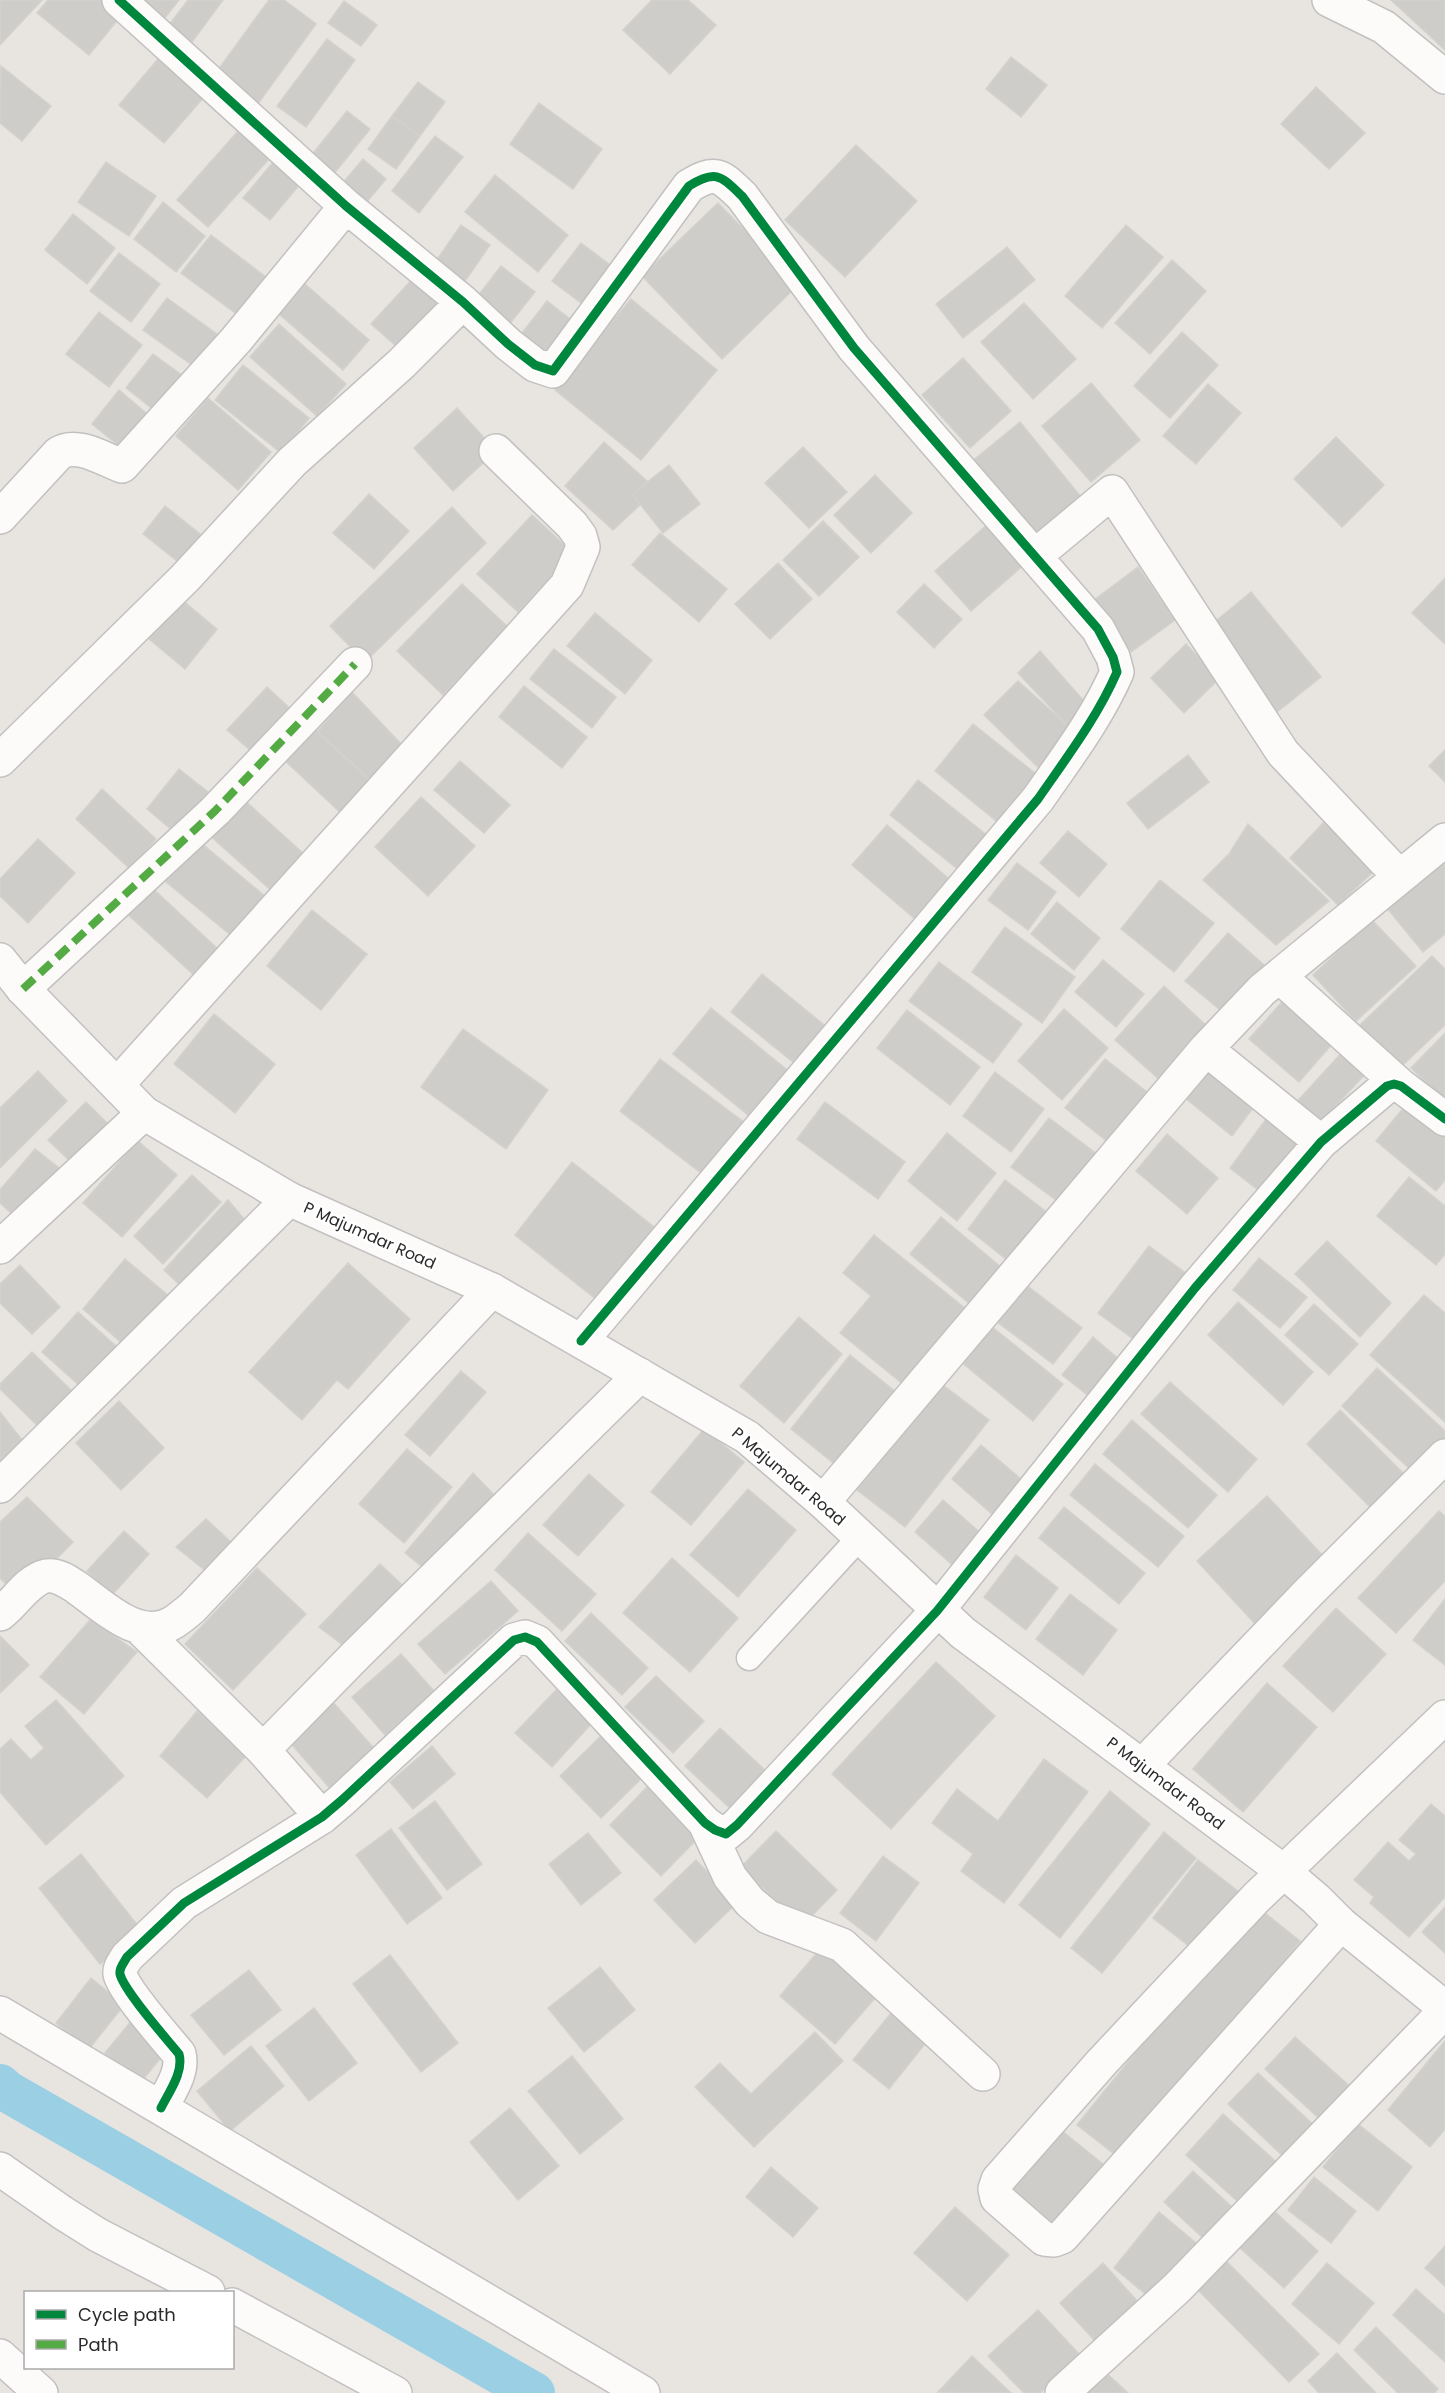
<svg xmlns="http://www.w3.org/2000/svg" width="1445" height="2393" font-family="Poppins,sans-serif">
<style>
.lines{fill:none;stroke-linecap:round;stroke-linejoin:round}
.canal{stroke:#9acfe4;stroke-width:42}
.building{fill:#cfcdca;stroke:#d3d1cd;stroke-width:1.5}
.lane-casing{stroke:#c2c1c1;stroke-width:27}
.street-casing{stroke:#c2c1c1;stroke-width:36}
.secondary-casing{stroke:#c2c1c1;stroke-width:36}
.lane{stroke:#fcfbfa;stroke-width:24}
.street{stroke:#fcfbfa;stroke-width:33}
.secondary{stroke:#fcfbfa;stroke-width:33}
.quiet{stroke:#54ab44;stroke-width:8;stroke-dasharray:15 8;stroke-linecap:butt}
.cycleway-casing{stroke:#fff;stroke-width:13}
.cycleway{stroke:#00873e;stroke-width:9}
.labels{text-anchor:middle;stroke-width:5;stroke-linejoin:round;paint-order:stroke}
.street-label{font-size:16px;fill:#2b2b2b;stroke:#fff}
</style>
<rect width="100%" height="100%" fill="#e8e5e1"/>
<g class="lines">
<path class="canal" d="M0 2085 8 2092 534 2393"/>
</g>
<path class="building" d="M0 0H42L0 45Z
M48 0H110L124 12 89 55 37 13Z
M141 0H179L164 19Z
M188 0H223L192 42 169 25Z
M269 0H284L316 24 257 105 215 74Z
M652 0H688L716 25 670 74 623 30Z
M1391 0H1445V50Z
M344 1 377 25 361 46 328 23Z
M327 39 355 60 306 127 277 106Z
M1011 57 1047 85 1021 117 986 89Z
M158 59 203 98 164 143 119 105Z
M1 66 51 106 22 141 0 123Z
M418 82 445 102 420 136 392 116Z
M1316 87 1365 133 1329 169 1281 124Z
M539 103 602 149 573 189 510 144Z
M347 111 370 129 333 175 311 156Z
M392 116 420 136 396 169 368 149Z
M246 122 278 149 208 227 177 200Z
M435 136 463 157 419 213 392 191Z
M856 145 917 201 845 277 785 220Z
M280 154 306 177 270 220 243 198Z
M363 159 386 179 365 204 342 184Z
M106 162 156 196 129 236 78 202Z
M495 175 568 235 538 272 465 212Z
M163 202 205 236 176 272 134 239Z
M718 203 798 285 722 359 642 276Z
M73 214 115 248 87 284 45 250Z
M461 225 490 245 465 281 436 261Z
M1126 225 1163 257 1102 328 1065 296Z
M211 235 271 281 242 318 181 273Z
M581 243 618 271 589 309 552 281Z
M1007 247 1035 280 963 338 936 304Z
M119 253 160 284 131 322 90 291Z
M1172 260 1206 291 1150 354 1115 323Z
M501 266 535 292 507 327 474 301Z
M417 274 448 302 403 352 371 324Z
M305 284 369 340 343 370 279 314Z
M167 298 225 340 202 372 143 330Z
M631 299 717 370 641 460 555 390Z
M547 301 579 326 550 363 518 338Z
M1024 303 1076 359 1033 399 981 342Z
M99 312 142 345 109 387 66 354Z
M279 324 346 384 317 416 250 357Z
M1182 332 1218 365 1170 418 1134 386Z
M153 354 183 376 154 410 126 388Z
M963 358 1011 411 970 448 922 395Z
M243 365 309 418 281 453 215 400Z
M1091 383 1140 440 1091 482 1042 426Z
M1208 384 1241 413 1196 464 1163 436Z
M119 390 151 417 124 450 92 424Z
M208 398 271 452 238 490 176 436Z
M457 408 496 451 453 491 414 448Z
M1020 422 1085 502 1031 546 965 467Z
M1336 437 1384 485 1342 527 1294 479Z
M604 442 648 482 632 494 641 504 613 530 565 486Z
M803 447 847 492 809 528 765 483Z
M669 465 700 504 663 533 632 494Z
M875 475 912 513 871 553 834 515Z
M369 494 409 531 374 569 333 533Z
M165 506 204 537 182 565 143 534Z
M452 507 486 543 365 662 330 626Z
M532 515 573 553 518 612 477 574Z
M823 521 859 557 819 596 783 560Z
M990 522 1026 563 971 611 935 571Z
M660 533 727 589 699 622 632 565Z
M778 563 812 599 770 639 735 604Z
M1138 567 1175 620 1131 652 1093 601Z
M1445 578V644L1412 613Z
M462 584 508 627 443 695 397 651Z
M924 584 962 619 934 648 897 612Z
M1251 592 1321 677 1272 716 1206 629Z
M182 600 217 629 185 669 149 639Z
M595 613 652 660 625 694 567 646Z
M1186 644 1219 679 1184 713 1151 678Z
M554 649 616 697 592 728 530 679Z
M1040 651 1090 708 1069 727 1018 673Z
M1018 681 1069 727 1043 772 984 715Z
M524 686 587 737 562 768 499 717Z
M267 687 295 713 257 756 227 730Z
M352 692 402 745 370 780 317 732Z
M309 724 370 780 343 815 280 756Z
M973 724 1045 781 1006 829 935 771Z
M1445 750V782L1429 766Z
M1188 755 1209 782 1148 829 1127 803Z
M460 761 510 805 484 833 434 790Z
M179 769 212 795 179 836 147 809Z
M918 780 993 840 965 875 890 815Z
M102 789 156 839 129 868 76 819Z
M241 797 305 855 273 892 208 834Z
M421 797 475 846 428 896 375 847Z
M1324 822 1374 871 1338 905 1290 858Z
M1248 824 1329 901 1276 945 1203 880 1229 854Z
M887 825 956 885 922 925 852 865Z
M1068 831 1107 864 1079 897 1040 863Z
M38 839 75 873 28 923 0 896V879Z
M200 842 266 897 233 937 166 882Z
M1017 863 1056 892 1028 930 988 900Z
M1443 863 1445 865V934L1423 952 1387 908Z
M1160 880 1214 923 1174 972 1121 929Z
M148 884 220 951 196 977 124 911Z
M1057 902 1100 938 1074 970 1031 934Z
M312 910 367 954 321 1010 267 966Z
M1372 920 1416 966 1356 1021 1313 975Z
M1005 927 1075 977 1042 1023 972 972Z
M1228 933 1271 971 1224 1013 1185 981Z
M1432 956 1445 969V1025L1401 1067 1360 1025Z
M1103 960 1144 994 1116 1027 1075 992Z
M939 962 1022 1024 993 1063 909 1001Z
M762 974 829 1029 798 1066 731 1012Z
M1164 986 1210 1029 1161 1081 1115 1040Z
M1290 993 1339 1036 1299 1082 1249 1039Z
M711 1008 791 1073 753 1119 673 1054Z
M1064 1009 1108 1048 1062 1100 1018 1061Z
M907 1010 980 1067 950 1105 877 1048Z
M214 1014 275 1064 235 1113 174 1064Z
M463 1029 548 1090 506 1149 421 1087Z
M1445 1033V1100L1411 1068Z
M1346 1048 1370 1069 1315 1128 1292 1107Z
M660 1059 745 1123 705 1176 620 1111Z
M1105 1059 1147 1092 1108 1142 1065 1108Z
M1210 1068 1259 1100 1232 1136 1185 1098Z
M38 1071 67 1101 0 1168V1108Z
M995 1072 1044 1109 1011 1152 963 1116Z
M1410 1100 1445 1129V1180L1436 1191 1376 1141Z
M86 1102 115 1131 78 1169 48 1140Z
M825 1102 905 1162 878 1199 797 1139Z
M1269 1115 1312 1145 1267 1197 1230 1168Z
M1049 1118 1101 1157 1064 1206 1011 1167Z
M947 1133 996 1173 957 1221 908 1181Z
M1167 1134 1218 1178 1187 1214 1136 1171Z
M138 1141 177 1175 122 1237 83 1203Z
M35 1149 67 1174 20 1221 0 1203V1190Z
M572 1162 654 1227 597 1300 515 1235Z
M192 1175 221 1202 163 1264 134 1236Z
M1409 1177 1445 1206V1254L1436 1265 1377 1216Z
M1005 1180 1049 1214 1011 1263 968 1229Z
M228 1200 256 1233 183 1288 164 1270Z
M941 1217 1001 1267 970 1304 910 1254Z
M874 1235 971 1313 909 1389 840 1333 871 1296 843 1273Z
M1327 1241 1391 1303 1360 1337 1295 1274Z
M1149 1246 1187 1274 1136 1341 1098 1313Z
M1259 1258 1307 1297 1280 1328 1233 1290Z
M125 1259 176 1302 133 1353 83 1309Z
M348 1263 410 1319 348 1389 337 1380 302 1420 249 1372Z
M20 1265 60 1307 32 1334 0 1303V1284Z
M1025 1284 1082 1328 1053 1364 996 1321Z
M1424 1295 1445 1313V1422L1370 1355Z
M1238 1302 1313 1372 1283 1405 1208 1335Z
M1314 1304 1358 1344 1329 1375 1285 1335Z
M78 1312 126 1355 90 1395 42 1352Z
M799 1317 842 1354 784 1423 740 1386Z
M991 1326 1063 1384 1033 1421 961 1362Z
M1093 1337 1120 1360 1090 1397 1062 1375Z
M32 1352 78 1397 44 1432 0 1389V1384Z
M850 1355 901 1396 842 1470 791 1429Z
M1377 1368 1445 1431V1438L1413 1472 1342 1406Z
M461 1371 486 1392 430 1456 405 1435Z
M939 1382 989 1420 905 1527 856 1489Z
M1170 1382 1257 1459 1228 1492 1141 1414Z
M119 1401 164 1448 121 1490 76 1443Z
M1340 1410 1409 1479 1376 1513 1307 1444Z
M0 1412 22 1440 0 1460Z
M1132 1420 1217 1495 1188 1528 1103 1454Z
M704 1429 744 1462 691 1525 651 1492Z
M981 1445 1022 1480 993 1515 952 1479Z
M407 1449 452 1487 404 1543 359 1504Z
M1095 1464 1184 1536 1158 1567 1070 1495Z
M473 1473 501 1502 436 1578 405 1553Z
M589 1474 624 1505 578 1556 543 1525Z
M748 1489 796 1530 738 1597 690 1555Z
M1267 1496 1327 1560 1257 1626 1197 1561Z
M27 1497 73 1542 19 1597 0 1578V1522Z
M943 1500 984 1536 956 1568 915 1532Z
M1064 1507 1145 1573 1119 1604 1039 1538Z
M1439 1511 1445 1516V1581L1396 1633 1358 1598Z
M206 1519 232 1543 207 1572 176 1547Z
M124 1531 149 1554 113 1594 87 1571Z
M528 1533 596 1594 562 1631 495 1570Z
M1016 1555 1058 1588 1026 1630 984 1597Z
M672 1558 738 1618 690 1672 623 1613Z
M380 1564 415 1597 356 1655 319 1627Z
M257 1568 306 1614 233 1690 185 1644Z
M491 1581 518 1611 445 1674 418 1644Z
M1070 1594 1117 1630 1083 1675 1036 1639Z
M1445 1599V1665L1413 1640Z
M1336 1608 1386 1654 1333 1712 1283 1666Z
M591 1613 648 1668 622 1695 565 1641Z
M90 1620 137 1652 84 1714 40 1677Z
M0 1636 29 1665 0 1693Z
M401 1654 434 1691 385 1735 352 1697Z
M936 1662 995 1716 891 1829 832 1774Z
M656 1676 704 1721 673 1753 625 1707Z
M1267 1683 1317 1727 1243 1812 1193 1769Z
M556 1690 592 1723 552 1767 515 1733Z
M56 1700 124 1776 46 1845 0 1792V1749L11 1739 31 1760 44 1748 25 1726Z
M331 1700 379 1754 334 1793 287 1739Z
M197 1711 246 1756 207 1798 160 1756Z
M720 1728 769 1774 734 1812 685 1766Z
M602 1735 643 1777 601 1818 560 1776Z
M432 1746 455 1774 413 1809 390 1782Z
M1044 1759 1088 1792 1004 1903 961 1871 973 1854 932 1823 957 1789 998 1821Z
M647 1787 698 1838 661 1876 610 1825Z
M1110 1791 1150 1824 1060 1938 1019 1905Z
M435 1801 482 1864 447 1890 399 1828Z
M1431 1804 1445 1816V1897L1409 1937 1370 1903 1374 1897 1354 1880 1388 1842 1409 1861 1416 1854 1399 1840Z
M391 1829 442 1898 407 1924 356 1855Z
M776 1831 837 1890 802 1926 741 1867Z
M1164 1832 1196 1858 1102 1973 1071 1948Z
M588 1833 621 1873 581 1905 549 1864Z
M81 1854 142 1931 100 1964 39 1888Z
M883 1856 919 1883 876 1941 840 1913Z
M696 1860 737 1903 695 1943 654 1900Z
M1198 1860 1239 1892 1194 1950 1153 1918Z
M1255 1905 1300 1941 1123 2161 1077 2125Z
M1445 1907V1953L1422 1932Z
M827 1941 883 1989 835 2044 780 1996Z
M390 1955 458 2043 421 2072 353 1984Z
M600 1967 635 2010 584 2052 548 2008Z
M249 1970 281 2010 224 2055 191 2015Z
M91 1978 124 2005 89 2049 56 2023Z
M900 2002 936 2030 889 2089 853 2060Z
M314 2008 357 2063 309 2101 266 2046Z
M132 2020 168 2049 141 2082 105 2053Z
M815 2032 843 2061 754 2147 695 2087 720 2063 751 2094Z
M1295 2037 1353 2089 1323 2122 1265 2069Z
M1445 2041V2129L1430 2147 1388 2110Z
M251 2046 284 2086 230 2131 197 2091Z
M572 2056 623 2119 580 2154 528 2091Z
M1258 2073 1319 2130 1288 2161 1228 2104Z
M510 2108 559 2166 518 2200 470 2142Z
M1223 2114 1283 2168 1246 2209 1186 2155Z
M1358 2124 1412 2167 1378 2211 1323 2167Z
M1061 2130 1103 2164 1051 2229 1009 2194Z
M771 2167 818 2208 793 2237 746 2197Z
M1193 2171 1232 2207 1203 2238 1164 2202Z
M1314 2177 1356 2211 1331 2243 1288 2210Z
M955 2207 1009 2255 967 2301 914 2253Z
M1274 2211 1318 2251 1284 2288 1240 2248Z
M1159 2212 1201 2247 1155 2302 1114 2268Z
M1445 2246V2286L1425 2268Z
M1224 2259 1319 2354 1289 2382 1196 2288Z
M1103 2263 1139 2303 1096 2342 1060 2303Z
M1327 2263 1374 2303 1339 2344 1292 2304Z
M1416 2289 1445 2315V2362L1393 2315Z
M1038 2310 1080 2355 1040 2393H1024L988 2356Z
M1376 2327 1438 2389 1434 2393H1398L1354 2350Z
M1337 2353 1376 2393H1319L1308 2381Z
M972 2356 1011 2393 938 2392Z
M1103 2370 1128 2393H1081Z"/>
<g class="lines">
<defs>
<path id="lane" d="M749 1658 860 1537"/>
<path id="street" d="M119 0 346 206 463 302 508 344 535 365 553 371 689 186C716 169 721 176 742 196L854 348 1098 629 1113 657 1117 672C1097 718 1067 757 1038 799L581 1341
M0 517 59 453C78 442 103 459 122 466L236 340 346 206
M1035 556 1112 492 1283 753 1399 876
M0 760 185 578 292 462 401 364 463 302
M1279 976 1401 1086
M23 989 215 811 355 664
M1206 1049 1321 1142
M117 1085 567 585 583 547 580 536 572 525 496 451
M0 1247 144 1113
M0 1486 289 1199
M823 1502 1206 1049 1262 990 1445 840
M0 1614C14 1604 28 1580 46 1576 57 1574 67 1581 76 1587 102 1605 139 1644 174 1622 180 1618 186 1613 192 1608L492 1290
M139 1627 263 1750 322 1817
M263 1750 356 1655 640 1375
M1143 1765 1308 1593 1445 1456
M705 1823 730 1877 750 1902 768 1917 842 1945 983 2074
M1341 1924 1062 2237 1054 2240 1044 2239 997 2198 995 2189 998 2180 1102 2062 1256 1898 1445 1717
M0 2013 643 2393
M161 2108C169 2092 184 2072 179 2054 166 2038 124 1991 120 1974 119 1967 124 1963 127 1957L184 1903 322 1817 342 1800 514 1640 525 1637 537 1642 705 1823 715 1830 726 1834 737 1825 937 1611 1195 1288 1321 1142 1387 1086 1394 1084 1401 1086 1445 1119
M0 2169 63 2213 98 2235 208 2292
M232 2305 395 2393
M0 2356 41 2393
M1062 2393 1177 2288 1445 2011"/>
<path id="secondary" d="M1329 0 1384 27 1445 77
M0 960 23 989 144 1113 289 1199 492 1290 747 1437 823 1502 963 1633 1283 1871 1316 1899 1341 1924 1445 2008"/>
</defs>
<use href="#lane" class="lane-casing"/>
<use href="#street" class="street-casing"/>
<use href="#secondary" class="secondary-casing"/>
<use href="#lane" class="lane"/>
<use href="#street" class="street"/>
<use href="#secondary" class="secondary"/>
<path class="quiet" d="M23 989 215 811 355 664"/>
<defs>
<path id="cycleway" d="M119 0 346 206 463 302 508 344 535 365 553 371 689 186C716 169 721 176 742 196L854 348 1098 629 1113 657 1117 672C1097 718 1067 757 1038 799L581 1341
M161 2108C169 2092 184 2072 179 2054 166 2038 124 1991 120 1974 119 1967 124 1963 127 1957L184 1903 322 1817 342 1800 514 1640 525 1637 537 1642 705 1823 715 1830 726 1834 737 1825 937 1611 1195 1288 1321 1142 1387 1086 1394 1084 1401 1086 1445 1119"/>
</defs>
<use href="#cycleway" class="cycleway-casing"/>
<use href="#cycleway" class="cycleway"/>
</g>
<g class="labels">
<g class="street-label">
<text transform="translate(370 1235) rotate(24)" y="6">P Majumdar Road</text>
<text transform="translate(789 1476) rotate(40)" y="6">P Majumdar Road</text>
<text transform="translate(1166 1783) rotate(37)" y="6">P Majumdar Road</text>
</g>
</g>
<rect x="24" y="2291" width="210" height="78" fill="#ffffff" stroke="#aaaaaa" stroke-width="1.5"/>
<rect x="36" y="2310" width="30" height="9" fill="#00873e" stroke="#aaaaaa" stroke-width="1.5"/>
<text x="78" y="2321" font-size="18" fill="#2b2b2b">Cycle path</text>
<rect x="36" y="2340" width="30" height="9" fill="#54ab44" stroke="#aaaaaa" stroke-width="1.5"/>
<text x="78" y="2351" font-size="18" fill="#2b2b2b">Path</text>
</svg>
